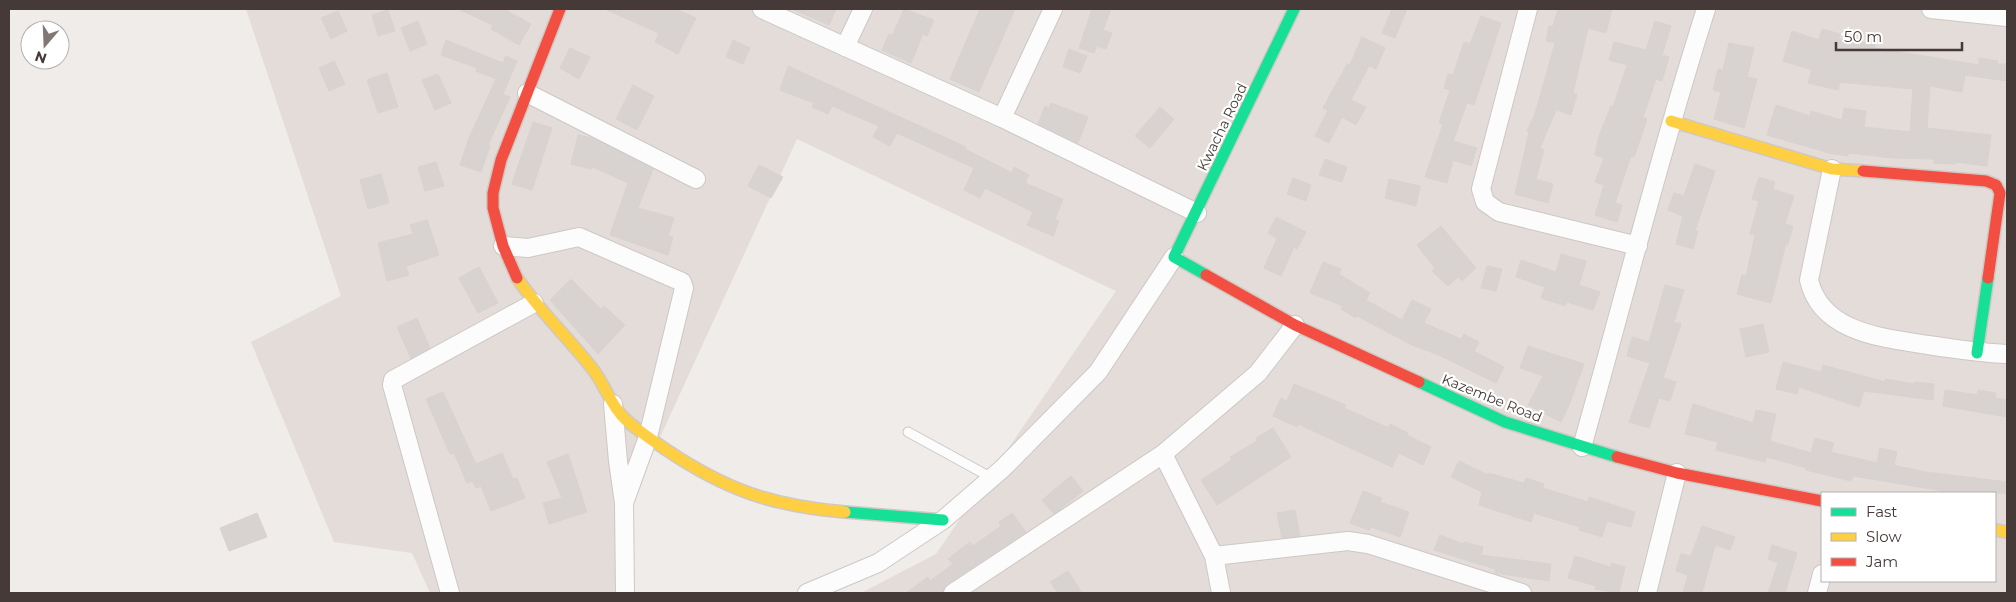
<svg xmlns="http://www.w3.org/2000/svg" width="2016" height="602" font-family="Montserrat,sans-serif">
<style>
.residential{fill:#e3dcd8;fill-rule:evenodd}
.building{fill:#d8d3d1;stroke:#d8d2d0}
.lines{fill:none;stroke-linecap:round;stroke-linejoin:round}
.lane-casing{stroke:#ccc8c6;stroke-width:11}
.street-casing{stroke:#ccc8c6;stroke-width:20}
.fast-casing{stroke:#d0c8c3;stroke-width:14}
.slow-casing{stroke:#d0c8c3;stroke-width:14}
.jam-casing{stroke:#d0c8c3;stroke-width:14}
.lane{stroke:#fdfcfc;stroke-width:9}
.street{stroke:#fdfcfc;stroke-width:18}
.fast{stroke:#16e098;stroke-width:11}
.slow{stroke:#ffcf43;stroke-width:11}
.jam{stroke:#f24e42;stroke-width:11}
.labels{text-anchor:middle;stroke-width:4.5;stroke-linejoin:round;paint-order:stroke}
.street-label{font-size:14px;fill:#453a37;stroke:#fff}
</style>
<rect width="100%" height="100%" fill="#f0ecea"/>
<path class="residential" d="M246 9H2007V593H861L936 554 1116 291 797 139 617 531 620 593H430L412 553 334 542 251 342 341 296ZM1822 493H1995V581H1822Z"/>
<path class="building" d="M458 9H504L531 24 519 45 491 29 493 25Z
M676 9 696 18 678 54 655 42 659 33 607 10Z
M792 9H836L829 25Z
M904 9 934 20 927 36 923 34 911 63 882 50 889 34 892 36Z
M980 9H1015L979 92 950 79Z
M1092 9H1111L1103 30 1112 33 1106 49 1097 46 1094 53 1079 48Z
M1392 9H1407L1395 38 1382 33Z
M1558 9H1612L1606 33 1588 28 1573 93 1577 94 1571 115 1556 110 1540 148 1544 150 1536 179 1553 184 1548 203 1515 194 1529 132 1527 131 1535 114 1555 43 1546 41 1549 26H1553Z
M388 10 395 31 378 36 372 15Z
M338 11 347 31 331 39 321 18Z
M1481 16 1501 23 1474 105 1467 103 1453 141 1477 148 1471 166 1453 160 1447 183 1425 177 1443 124 1439 123 1450 90 1444 88 1448 74 1453 75 1464 42 1470 44Z
M418 21 427 44 410 51 401 28Z
M1655 21 1671 26 1662 55 1669 57 1662 81 1656 79 1643 117 1647 119 1634 157 1631 156 1615 203 1622 205 1617 222 1595 215 1604 185 1595 182 1604 158 1595 155 1599 136 1611 106 1613 107 1627 65 1609 60 1614 42 1646 50Z
M1822 29 1840 34 1838 39 1875 44V48L1979 65V58L1998 61 1997 64H2007V81L1965 75 1962 92 1930 86 1927 128 1991 135 1987 166 1956 162 1955 164 1934 163V159L1893 158 1850 153 1847 156 1829 153 1767 135 1776 105 1810 116 1811 111 1842 120 1844 108 1866 111 1864 127 1910 132 1913 89 1840 82 1838 90 1808 83 1812 70 1783 61 1792 31 1819 40Z
M1362 37 1385 48 1376 69 1369 66 1351 100 1366 107 1356 125 1342 117 1329 143 1315 136 1328 110 1323 108 1347 64 1350 65Z
M446 40 503 63 506 56 517 61 503 94 510 97 488 145 490 146 481 172 460 165 469 138 496 79 476 71 477 68 441 55Z
M733 40 750 48 743 64 726 57Z
M1729 43 1754 48 1747 77 1757 79 1744 128 1714 119 1721 92 1713 90 1718 69 1723 70Z
M570 48 590 57 579 79 560 68Z
M1069 49 1087 56 1080 73 1063 67Z
M334 61 345 84 329 91 319 68Z
M788 66 966 147 965 149 1012 173 1014 167 1029 175 1025 183 1063 199 1055 219 1059 221 1053 236 1027 225 1033 212 985 188 980 198 964 190 974 168 897 133 890 146 873 137 879 126 832 106 828 114 812 107 814 103 780 90Z
M387 73 398 107 378 113 367 80Z
M438 74 451 103 435 110 422 80Z
M633 85 654 96 637 130 616 119Z
M1051 103 1088 117 1078 143 1038 124 1045 106 1049 108Z
M1160 107 1174 119 1150 148 1135 136Z
M533 122 552 128 532 190 512 184Z
M578 135 592 138 653 169 638 208 674 218 668 236 673 237 668 255 610 235 628 183 591 166V169L571 164Z
M1325 159 1347 167 1342 182 1319 175Z
M436 162 444 186 425 191 418 167Z
M1695 164 1715 171 1695 231H1698L1693 249 1676 244 1683 216 1668 210 1674 193 1684 196Z
M759 165 783 177 771 198 748 186Z
M381 174 389 203 368 209 360 180Z
M1759 177 1775 182 1773 189 1794 196 1785 224 1793 226 1788 244 1786 243 1771 303 1737 294 1742 275 1746 276 1755 235 1750 234 1759 201 1752 199Z
M1293 178 1311 185 1306 201 1287 194Z
M1389 179 1420 186 1416 206 1385 198Z
M1276 217 1306 232 1297 249 1294 247 1281 276 1264 268 1277 238 1268 233Z
M427 220 439 255 406 266 409 275 387 281 378 243 413 234 410 225Z
M1441 226 1476 268 1462 281 1458 277 1448 286 1432 271 1435 268 1417 245Z
M1561 254 1586 261 1579 285 1600 292 1593 310 1567 302 1565 306 1541 298 1545 287 1516 277 1521 260 1556 272Z
M1323 262 1341 269 1339 274 1370 293 1366 300 1402 320 1412 300 1431 309 1424 323 1461 339 1464 334 1479 342 1474 351 1504 367 1496 383 1439 355 1412 345 1357 316 1356 318 1341 309 1343 306 1310 293Z
M1487 266 1502 269 1496 291 1481 288Z
M479 267 498 303 478 313 459 278Z
M571 279 602 310 604 306 625 325 598 354 550 300Z
M1665 285 1684 290 1674 322 1681 324 1663 378 1676 382 1670 401 1659 398 1649 428 1629 422 1650 363 1627 356 1632 337 1649 342Z
M417 318 430 348 411 358 397 327Z
M1763 324 1769 352 1746 357 1740 329Z
M1528 346 1584 364 1569 405 1561 422 1528 405 1543 376 1520 368Z
M1783 362 1821 372 1823 365 1885 382V379L1915 384V382L1934 384 1933 400 1864 391 1859 407 1799 387 1797 394 1776 389Z
M1294 384 1346 405 1344 408 1389 428 1390 424 1408 433 1407 435 1431 447 1423 465 1399 453 1392 467 1298 424 1297 427 1273 416 1281 398 1287 401Z
M1945 390 1977 395 1978 390 1996 393 1995 398 2007 400V417L1943 406Z
M443 392 476 464 502 453 513 479 517 478 525 498 491 511 481 486 476 488 472 481 467 483 454 453 450 454 426 399Z
M1693 404 1753 423 1756 410 1776 414 1770 441 1811 453 1815 438 1834 443 1831 452 1877 463 1880 448 1897 452 1894 465 1925 472 2007 482V493H1955L1853 476 1851 481 1806 470 1807 468 1766 457 1765 462 1716 450 1718 442 1685 434Z
M1273 428 1291 457 1217 505 1201 480 1232 460 1230 457 1257 441 1256 438Z
M568 454 587 512 549 524 543 503 562 498 547 462Z
M1459 461 1488 475V473L1524 483 1526 478 1544 484 1543 488 1588 502 1589 497 1635 512 1631 527 1607 521 1602 537 1579 530 1580 527 1534 513 1531 522 1479 505 1482 492 1451 477Z
M1071 476 1083 491 1054 514 1042 500Z
M1363 491 1382 498 1380 502 1409 512 1400 537 1371 527 1369 530 1350 523Z
M1295 510 1300 536 1282 538 1277 513Z
M257 513 267 537 229 551 220 528Z
M1012 513 1026 532 947 584 942 593H906L928 577 930 581 953 564 948 559 970 542 973 546 1001 526 999 522Z
M1702 526 1735 537 1730 550 1715 545 1702 593H1683L1688 575 1676 571 1681 554 1691 556Z
M1440 535 1463 544 1464 542 1483 547 1481 555 1551 564 1549 581 1495 573V569L1434 550Z
M1772 545 1797 553 1785 593H1768L1778 563 1768 559Z
M1575 556 1610 567 1611 563 1625 567 1619 593 1595 589 1596 586 1568 578Z
M1068 571 1082 593H1058L1050 582Z"/>
<g class="lines">
<defs>
<path id="lane" d="M908 432 992 478"/>
<path id="street" d="M762 9 1002 118 1197 213
M1528 9 1481 189 1485 202 1499 212 1638 246
M1931 9 2007 17
M845 47 863 9
M527 93 696 179
M1002 118 1053 9
M1832 169 1809 280C1821 333 1884 338 1928 345 1954 349 1980 353 2007 354
M503 246 528 248 579 237 682 282 684 288 648 437 624 503
M613 404 618 461 624 503 625 593
M1582 447C1623 301 1660 154 1706 9
M1163 454 1214 556 1348 541 1368 544 1522 593
M1214 556 1221 593
M450 593 392 385 393 380 534 303
M807 593 878 563 943 520 1002 469 1098 372 1174 257
M953 593 1163 454 1258 373 1295 325
M1647 593 1677 473
M1817 593 1822 574"/>
<path id="fast" d="M1206 275 1174 257 1294 9
M1977 353 1988 278
M1419 382 1505 422 1617 457
M845 512 943 520"/>
<path id="slow" d="M1671 121 1832 169 1863 171
M517 278C540 312 570 339 594 371 606 387 611 406 625 419 637 430 652 440 665 449 726 490 772 506 845 512
M1995 530 2007 532"/>
<path id="jam" d="M1863 171 1986 181 1996 185 2000 193 1988 278
M1206 275 1295 325 1419 382
M517 278 503 246 493 208V193L501 160 560 9
M1617 457 1677 473 1822 501"/>
</defs>
<use href="#lane" class="lane-casing"/>
<use href="#street" class="street-casing"/>
<use href="#fast" class="fast-casing"/>
<use href="#slow" class="slow-casing"/>
<use href="#jam" class="jam-casing"/>
<use href="#lane" class="lane"/>
<use href="#street" class="street"/>
<use href="#fast" class="fast"/>
<use href="#slow" class="slow"/>
<use href="#jam" class="jam"/>
</g>
<g class="labels">
<g class="street-label">
<text transform="translate(1222 127) rotate(-64)" y="5">Kwacha Road</text>
<text transform="translate(1492 398) rotate(22)" y="5">Kazembe Road</text>
</g>
</g>
<rect width="2016" height="602" fill="none" stroke="#453a37" stroke-width="20"/>
<rect x="1821" y="492" width="175" height="90" fill="#ffffff" stroke="#b5b0af"/>
<rect x="1831" y="508" width="25" height="8" fill="#16e098" stroke="#b5b0af"/>
<text x="1866" y="517" font-size="15" fill="#453a37">Fast</text>
<rect x="1831" y="533" width="25" height="8" fill="#ffcf43" stroke="#b5b0af"/>
<text x="1866" y="542" font-size="15" fill="#453a37">Slow</text>
<rect x="1831" y="558" width="25" height="8" fill="#f24e42" stroke="#b5b0af"/>
<text x="1866" y="567" font-size="15" fill="#453a37">Jam</text>
<g transform="translate(45 45) rotate(199)"><circle r="24" fill="#ffffff" stroke="#b5b0af"/>
<path d="M0-4L9 19L0 12L-9 19Z" fill="#817876"/>
<text y="-8" font-size="14" font-weight="bold" text-anchor="middle" fill="#453a37">N</text>
</g>
<path d="M1836 42v8h126v-8" fill="none" stroke="#453a37" stroke-width="2.5"/>
<text x="1844" y="42" font-size="15" fill="#453a37" stroke="#ffffff" stroke-width="4" paint-order="stroke">50 m</text>
</svg>
